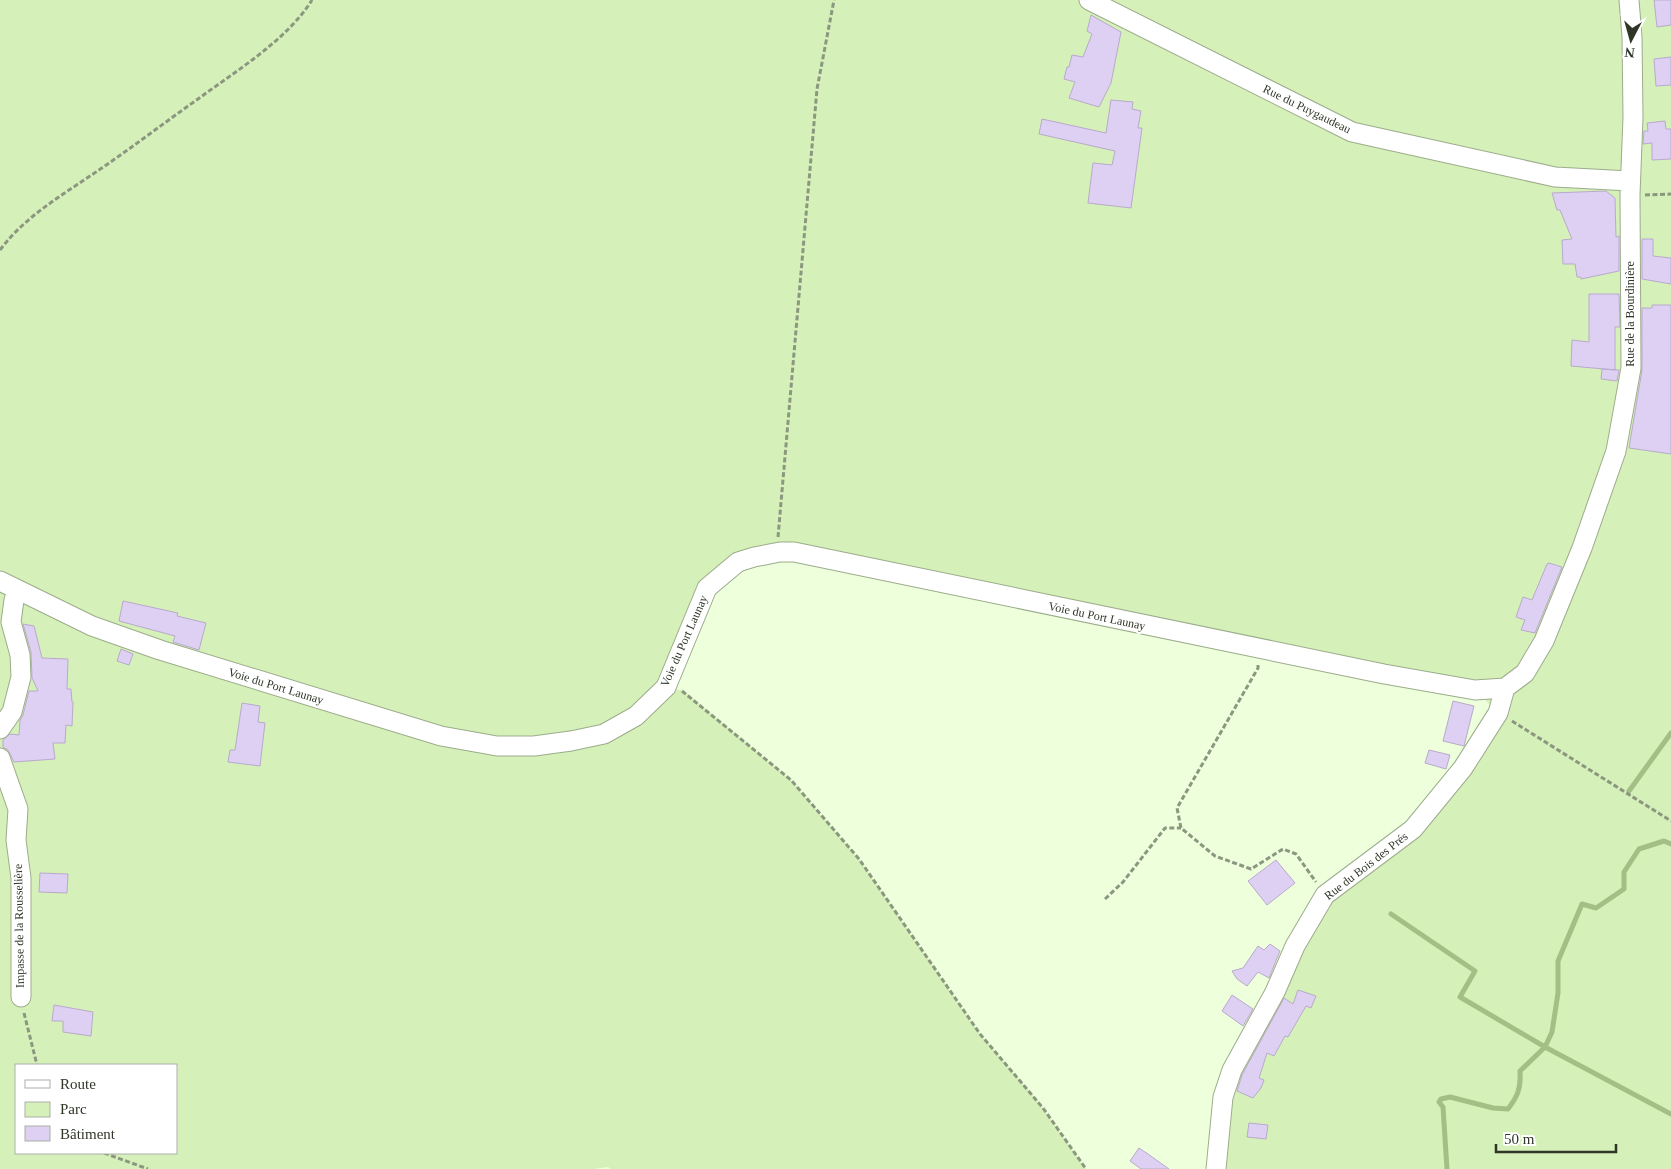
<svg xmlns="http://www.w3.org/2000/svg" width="1671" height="1169" font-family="Georgia,serif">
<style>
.green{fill:#d6f0b9;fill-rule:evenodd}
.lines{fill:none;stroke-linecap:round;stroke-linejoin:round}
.stream{stroke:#a4bf86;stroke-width:5}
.building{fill:#ded0f2;stroke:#b8aacb}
.street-casing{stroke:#9cac8b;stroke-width:21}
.path{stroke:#8b977f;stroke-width:3;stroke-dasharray:5 2.5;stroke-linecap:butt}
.street{stroke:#fff;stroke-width:19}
.labels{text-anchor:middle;stroke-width:4.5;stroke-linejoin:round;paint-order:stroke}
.street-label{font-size:12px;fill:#2f3628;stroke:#fff}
</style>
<rect width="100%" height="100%" fill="#eeffdc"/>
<path class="green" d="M0 0H1671V1169H1216L1223 1097 1325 895 1413 829 1498 713 1475 690 780 552 707 588 667 687 684 691 791 780 859 859 980 1034 1037 1100 1086 1169H611L608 1167 594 1169H0ZM16 1065H176V1153H16Z"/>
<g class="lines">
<path class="stream" d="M1629 791 1671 733
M1391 914 1475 971 1460 997 1545 1047 1671 1114
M1447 1169 1443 1107 1439 1102 1441 1099 1450 1097 1493 1108 1508 1109C1518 1096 1521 1088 1520 1071L1545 1047 1552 1032 1558 993V961L1582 904 1596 908 1624 889V872L1639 849 1664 841 1671 844"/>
</g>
<path class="building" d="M1654 0H1671V25L1657 27Z
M1091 15 1121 32 1111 83 1099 107 1069 98 1075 82 1064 79 1067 67H1069L1072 55 1083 57 1092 34 1087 31Z
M1671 57V85L1656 86 1654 59Z
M1111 100 1133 102 1132 109 1141 111 1138 128H1142L1131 208 1088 203 1093 163 1112 165 1115 151 1039 134 1042 119 1106 133Z
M1665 121 1666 129H1671V159L1652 160V143L1643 144 1644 131H1648L1647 123Z
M1606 191 1615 198 1616 237 1619 236V271L1581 279V277H1577L1575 264H1563L1562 240 1572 239 1560 210H1557L1552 193Z
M1642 239H1653V256L1671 258V284L1642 279Z
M1589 294H1619L1620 327H1615V370L1571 366 1572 340 1589 342Z
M1652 305H1671V454L1629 448 1642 370V308H1652Z
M1602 369 1619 370 1617 381 1601 379Z
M1549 563 1562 567 1535 633 1521 630 1525 620 1516 617 1523 597 1532 600 1547 564Z
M123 601 178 613 177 616 206 623 199 650 173 642 175 636 119 621Z
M23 624 34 626 42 658 68 659 67 689H71L72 702H73L72 726 66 725 65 743H53L55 759 14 762 8 750 3 747V740L10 734 19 735 20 720 23 715 29 691H38L32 678 31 652Z
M121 649 133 654 129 665 117 661Z
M1453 701 1474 706 1464 746 1443 741Z
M242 703 260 706 258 722 265 723 260 766 228 762 230 750H235Z
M1429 750 1450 755 1446 769 1425 763Z
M1276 860 1295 883 1267 905 1248 881Z
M40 873 68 874 67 893 39 892Z
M1270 944 1280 951 1269 978 1258 972 1247 986 1237 979 1232 971 1243 968 1258 946 1264 950Z
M1298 990 1316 996 1311 1008 1306 1006 1288 1037 1285 1036 1274 1056 1267 1053 1259 1078 1264 1080 1261 1088 1253 1098 1237 1091 1242 1075 1284 998 1293 1004Z
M1232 995 1253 1009 1243 1026 1222 1011Z
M54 1005 93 1012 91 1036 63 1032V1021H52Z
M1249 1123 1268 1125 1266 1139 1247 1137Z
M1139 1148 1148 1154 1169 1169H1141L1130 1161Z"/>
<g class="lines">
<defs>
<path id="street" d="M1089 0 1352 132 1555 177 1630 181
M0 581 92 626 160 650 441 736 497 746H534L571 741 604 734 636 716 666 687 707 588 738 562 754 557 780 552H794L1384 674 1475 690 1505 688
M1505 688 1525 673 1544 641 1582 548 1616 451 1631 368 1630 195 1633 117 1632 37 1629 0
M0 729 12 712 21 677 20 655 11 622 14 600 18 590
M0 758 18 809 16 840 21 878V997
M1216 1169 1223 1097 1232 1070 1275 992 1295 946 1325 895 1413 829 1463 768 1498 713 1505 688"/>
</defs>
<use href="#street" class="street-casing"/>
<path class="path" d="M1645 195 1671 194
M0 250C23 219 56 199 87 178 125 153 161 125 198 99 236 71 287 40 312 0
M778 537 817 89 834 0
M1258 665V668L1177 808 1181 828 1215 856 1251 869 1283 849 1296 854 1316 882
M682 691 791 780 859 859 980 1034 1043 1108 1086 1169
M1512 721 1671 821
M1105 899 1123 882 1165 828H1181
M24 1013 37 1065
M104 1153 148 1169"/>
<use href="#street" class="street"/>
</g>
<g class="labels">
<g class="street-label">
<text transform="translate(1307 109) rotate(26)" y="4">Rue du Puygaudeau</text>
<text transform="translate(1630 314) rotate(-90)" y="4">Rue de la Bourdinière</text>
<text transform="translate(1097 616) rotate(12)" y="4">Voie du Port Launay</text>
<text transform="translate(684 641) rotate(-66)" y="4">Voie du Port Launay</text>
<text transform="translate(276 686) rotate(17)" y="4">Voie du Port Launay</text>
<text transform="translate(1366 866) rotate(-38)" y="4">Rue du Bois des Prés</text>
<text transform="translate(19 926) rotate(-91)" y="4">Impasse de la Rousselière</text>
</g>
</g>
<rect x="15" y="1064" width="162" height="90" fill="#ffffff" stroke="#acafa9"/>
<rect x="25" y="1080" width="25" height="8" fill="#ffffff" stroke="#acafa9"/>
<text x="60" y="1089" font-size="15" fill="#2f3628">Route</text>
<rect x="25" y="1102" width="25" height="15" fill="#d6f0b9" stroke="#acafa9"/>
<text x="60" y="1114" font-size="15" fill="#2f3628">Parc</text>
<rect x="25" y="1126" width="25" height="15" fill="#ded0f2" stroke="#acafa9"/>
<text x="60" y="1139" font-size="15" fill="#2f3628">Bâtiment</text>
<g transform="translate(1631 40) rotate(186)" stroke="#ffffff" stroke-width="4" paint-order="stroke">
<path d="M0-4L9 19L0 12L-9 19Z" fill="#2f3628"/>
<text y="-8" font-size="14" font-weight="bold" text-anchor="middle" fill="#2f3628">N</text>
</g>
<path d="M1496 1144v8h120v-8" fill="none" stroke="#2f3628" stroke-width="2.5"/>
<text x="1504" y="1144" font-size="15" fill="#2f3628" stroke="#ffffff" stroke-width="4" paint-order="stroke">50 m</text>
</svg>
